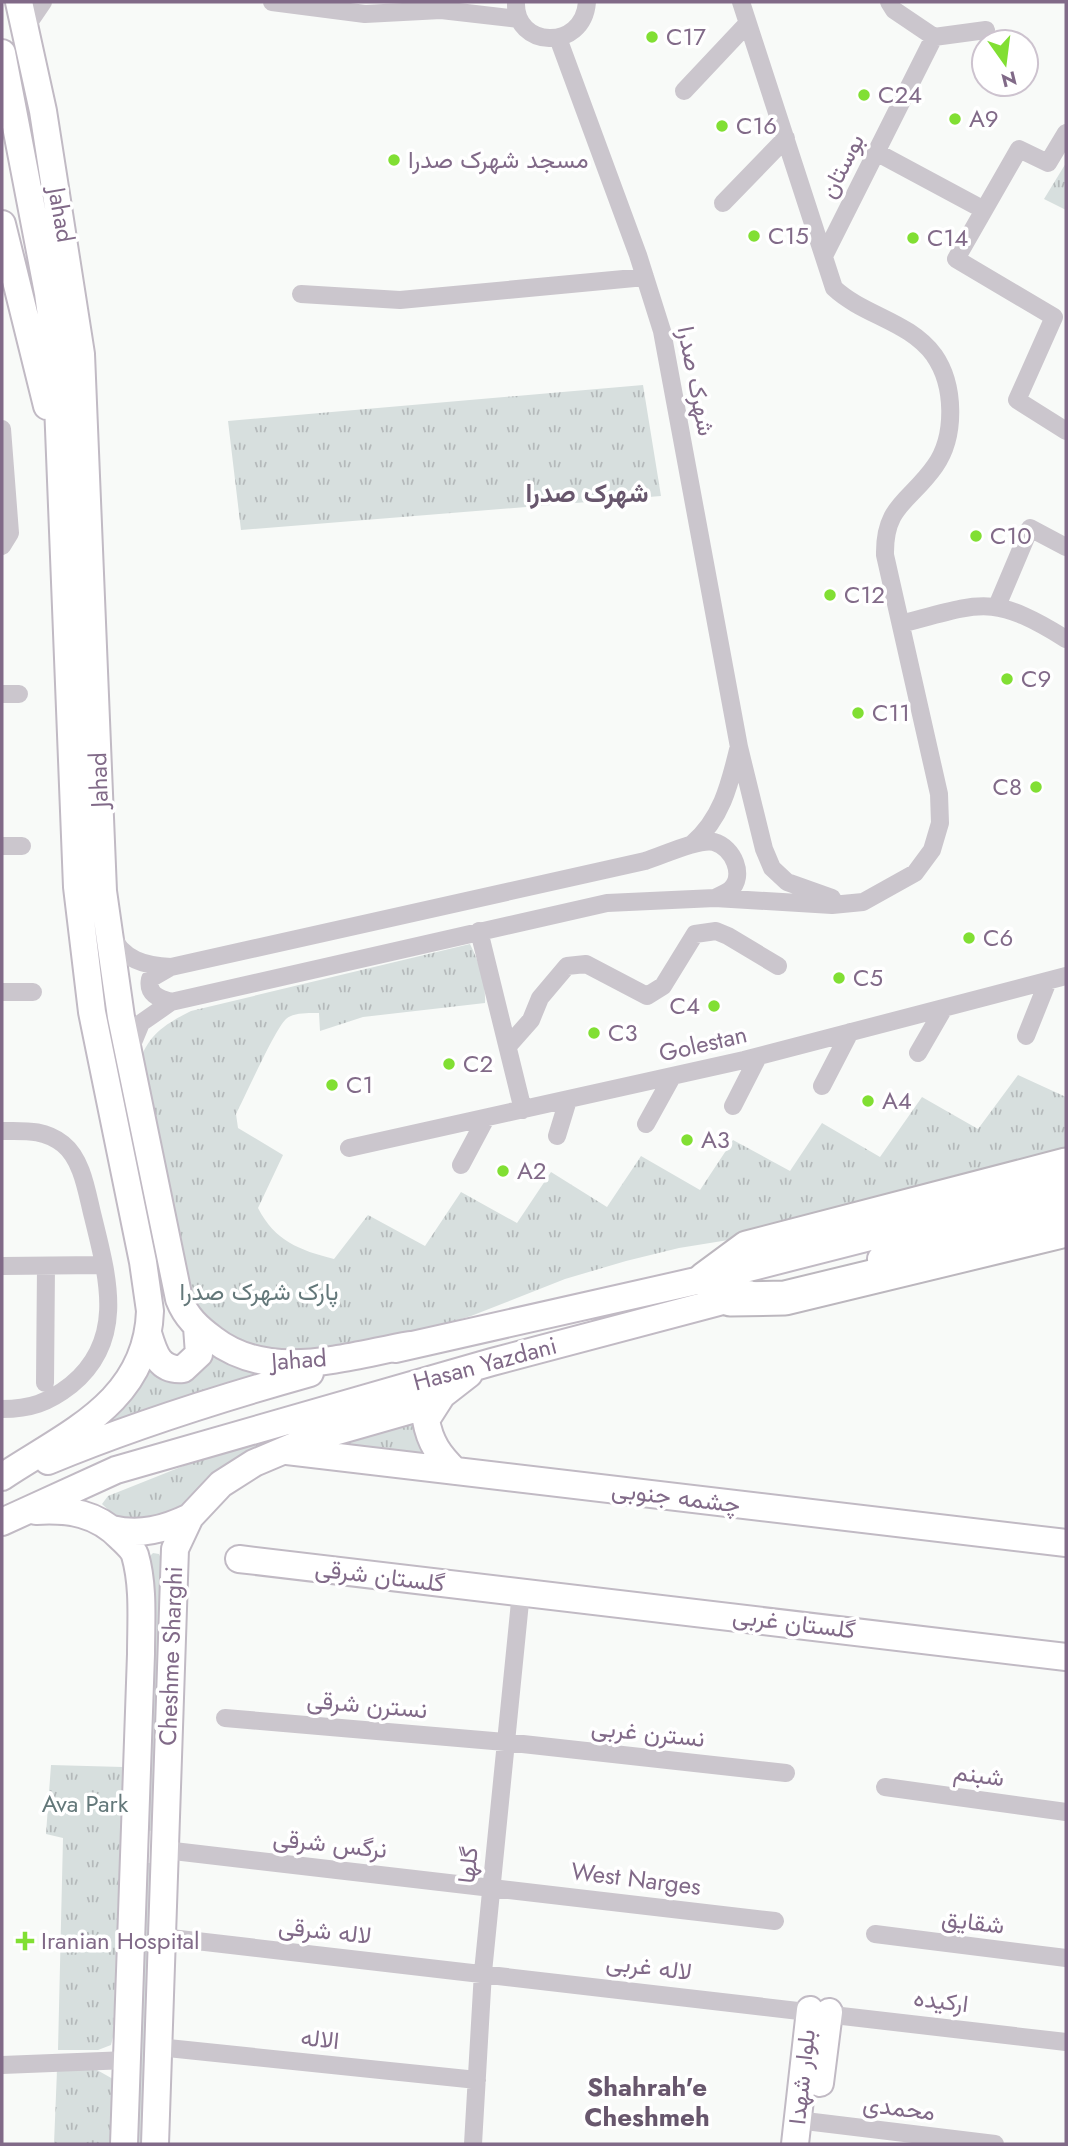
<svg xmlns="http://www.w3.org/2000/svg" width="1068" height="2146" font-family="Jost,Vazirmatn,sans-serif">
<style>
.grass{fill:url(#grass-tufts)}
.garden{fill:#d7dfde}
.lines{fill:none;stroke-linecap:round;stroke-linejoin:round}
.secondary-casing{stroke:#c1bac4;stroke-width:30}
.highway-casing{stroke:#bcb7be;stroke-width:37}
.street{stroke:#cbc6cd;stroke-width:18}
.secondary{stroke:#fff;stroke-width:26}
.highway{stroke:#fff;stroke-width:33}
.poi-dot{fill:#81df33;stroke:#fff;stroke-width:2.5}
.labels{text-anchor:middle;stroke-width:7;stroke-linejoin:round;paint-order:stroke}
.poi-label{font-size:24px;fill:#816a88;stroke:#fff;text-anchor:start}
.street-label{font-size:24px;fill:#816a88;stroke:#fff}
.park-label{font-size:24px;fill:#64787a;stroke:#fff}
.neighbourhood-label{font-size:26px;font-weight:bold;fill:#68576d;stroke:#fff}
</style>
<defs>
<pattern id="grass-tufts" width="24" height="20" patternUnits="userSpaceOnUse" patternTransform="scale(1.75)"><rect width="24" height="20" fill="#d7dfde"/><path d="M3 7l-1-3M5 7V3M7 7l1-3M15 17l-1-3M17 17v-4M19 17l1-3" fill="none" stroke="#b4b9ba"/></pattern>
</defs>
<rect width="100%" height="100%" fill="#f8faf8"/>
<path class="grass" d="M1066 163V210L1044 199Z
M643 385 661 496 241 530 228 421Z
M470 944C479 962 486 983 485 1003L363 1017 320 1031 319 1013C310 1013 294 1012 286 1019 275 1029 245 1097 236 1114L238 1128 283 1155 258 1208C275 1241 299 1250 334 1259L368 1215 425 1246 461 1192 517 1223 551 1172 607 1207 641 1156 700 1190 733 1140 790 1171 822 1123 880 1157 922 1097 978 1129 1018 1075 1066 1097V1155L772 1233 679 1248 626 1261 565 1279 471 1316 402 1337 261 1357 203 1322 185 1284 180 1232 139 1063C148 1035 165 1024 191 1011Z
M205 1339 285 1369 81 1433 144 1364 164 1372Z
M417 1398 258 1451 175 1514 122 1523 102 1504 108 1496 221 1451Z
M421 1414 435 1462 301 1449Z
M51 1765 123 1767 113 2037 111 2045 98 2050H58L63 1838 46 1834Z
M57 2070H97L113 2079 112 2144H54Z"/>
<path class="garden" d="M153 1553 159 1554C174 1581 154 1786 152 1831L146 1830 155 1597 145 1561Z
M144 1863H151L141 2144H133Z"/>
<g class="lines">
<defs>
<path id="secondary" d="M19 2 43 111 81 354 103 891 121 1017 179 1299C186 1317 198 1328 213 1339 270 1383 346 1356 410 1345
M2 53 48 293 56 353 77 887 92 1012 143 1262 150 1311C147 1402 68 1433 2 1477
M2 224 47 406
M881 1259 1066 1209
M148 1333C154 1353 159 1371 183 1369L199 1354 197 1327
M395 1349 705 1279 1066 1187
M442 1395 426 1420C430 1443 439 1455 455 1471
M287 1451 1066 1543
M48 1461C134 1425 221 1398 310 1373
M36 1511C69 1509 97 1513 121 1538 126 1543 133 1549 135 1555 144 1586 141 1622 141 1654L124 2144
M2 1522 116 1470 492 1362 749 1294
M112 1529C140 1536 165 1529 190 1517
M239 1559 1066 1657
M820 2083 829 2012
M155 2144 175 1549 190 1517 221 1484 254 1463 313 1438 418 1408 442 1395 469 1374
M795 2144 810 2010"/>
<path id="highway" d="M705 1279 747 1248 1066 1165
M730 1299 785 1298 1066 1230"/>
</defs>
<use href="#secondary" class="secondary-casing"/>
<use href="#highway" class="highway-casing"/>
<path class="street" d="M272 2 365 14 441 10 519 19
M516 2C514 48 583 52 587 2
M26 27 43 2
M934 37 986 30
M558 38 638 255 662 331 739 747 764 849 772 868 787 882 832 898
M684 91 748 23
M1066 133 1048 163 1019 149 956 259 1054 317 1017 400 1066 431
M876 152 984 210
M723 203 786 138
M824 256 934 37 894 10 889 2
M301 294 400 300 645 277
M2 429 10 533 2 546
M997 606 1030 528 1066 547
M901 624C981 603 992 593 1066 639
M2 694H19
M692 844C721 819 729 787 738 750
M2 846H22
M479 931 523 1110
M111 934C122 960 146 966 171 967L645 861C662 856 698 838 714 842 733 847 746 876 730 890 726 893 719 896 715 898
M169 968 150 979C147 994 158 998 171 1002
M2 992H33
M1026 1036 1048 981
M508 1046 531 1020 540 998 567 966 586 964 647 996 663 986 695 934 716 931 728 936 778 966
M129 1052 141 1023 171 1002 607 903 715 898 832 905 863 902 915 873 932 850 940 823 939 794 885 555C884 505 910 502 935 466 956 436 955 385 934 355 909 321 864 316 834 288L741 2
M918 1053 944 1008
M822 1086 850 1032
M733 1106 758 1057
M646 1124 672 1077
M2 1131C25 1131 44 1129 63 1144 83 1160 87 1194 93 1217 108 1278 126 1340 71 1385 48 1403 30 1409 2 1409
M557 1136 568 1100
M349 1148 744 1060 1066 976
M461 1165 486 1118
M2 1266 102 1265
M45 1383 46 1266
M225 1718 505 1742 786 1773
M885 1787 1066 1812
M165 1850 775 1921
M875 1934 1066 1958
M162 1937 1066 2042
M158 2047 477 2080
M2 2065 128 2060
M797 2120 995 2144
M473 2144 483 1972 521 1592"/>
<use href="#secondary" class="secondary"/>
<use href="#highway" class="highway"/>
</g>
<g class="poi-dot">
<circle cx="652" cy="37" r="7"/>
<circle cx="864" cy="95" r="7"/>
<circle cx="955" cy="119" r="7"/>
<circle cx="722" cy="126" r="7"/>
<circle cx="394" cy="160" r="7"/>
<circle cx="754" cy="236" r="7"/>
<circle cx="913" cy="238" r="7"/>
<circle cx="976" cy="536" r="7"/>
<circle cx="830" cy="595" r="7"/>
<circle cx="1007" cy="679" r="7"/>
<circle cx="858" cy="713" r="7"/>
<circle cx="1036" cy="787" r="7"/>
<circle cx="969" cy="938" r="7"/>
<circle cx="839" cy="978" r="7"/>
<circle cx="714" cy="1006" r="7"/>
<circle cx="594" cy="1033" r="7"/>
<circle cx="449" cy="1064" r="7"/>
<circle cx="332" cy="1085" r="7"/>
<circle cx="868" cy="1101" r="7"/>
<circle cx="687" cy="1140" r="7"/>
<circle cx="503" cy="1171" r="7"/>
<path d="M21.5 1930.5h7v7h7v7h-7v7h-7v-7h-7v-7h7z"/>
</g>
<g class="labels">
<g class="poi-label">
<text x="666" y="45">C17</text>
<text x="878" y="103">C24</text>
<text x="969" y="127">A9</text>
<text x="736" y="134">C16</text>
<text x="408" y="168">مسجد شهرک صدرا</text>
<text x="768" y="244">C15</text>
<text x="927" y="246">C14</text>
<text x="990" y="544">C10</text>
<text x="844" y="603">C12</text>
<text x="1021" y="687">C9</text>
<text x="872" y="721">C11</text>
<text x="1022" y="795" text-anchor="end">C8</text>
<text x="983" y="946">C6</text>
<text x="853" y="986">C5</text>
<text x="700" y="1014" text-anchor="end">C4</text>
<text x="608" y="1041">C3</text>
<text x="463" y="1072">C2</text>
<text x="346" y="1093">C1</text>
<text x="882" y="1109">A4</text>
<text x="701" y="1148">A3</text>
<text x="517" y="1179">A2</text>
<text x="41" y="1949">Iranian Hospital</text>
</g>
<g class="street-label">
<text transform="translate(842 166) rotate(-63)" y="8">بوستان</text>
<text transform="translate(61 215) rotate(80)" y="8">Jahad</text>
<text transform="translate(696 381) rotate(79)" y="8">شهرک صدرا</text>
<text transform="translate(99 780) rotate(-92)" y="8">Jahad</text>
<text transform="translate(703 1044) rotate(-13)" y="8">Golestan</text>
<text transform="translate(299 1360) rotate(-4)" y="8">Jahad</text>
<text transform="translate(485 1364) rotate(-15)" y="8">Hasan Yazdani</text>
<text transform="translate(676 1497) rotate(7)" y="8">چشمه جنوبی</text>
<text transform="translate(380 1576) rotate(7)" y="8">گلستان شرقی</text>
<text transform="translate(794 1623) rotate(7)" y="8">گلستان غربی</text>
<text transform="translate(171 1656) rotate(-88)" y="8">Cheshme Sharghi</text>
<text transform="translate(367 1705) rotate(5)" y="8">نسترن شرقی</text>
<text transform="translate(648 1733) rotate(6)" y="8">نسترن غربی</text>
<text transform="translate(979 1775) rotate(8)" y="8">شبنم</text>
<text transform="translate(330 1844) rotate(6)" y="8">نرگس شرقی</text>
<text transform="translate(468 1865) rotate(-84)" y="8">گلها</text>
<text transform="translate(636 1879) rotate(7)" y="8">West Narges</text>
<text transform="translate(973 1922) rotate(7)" y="8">شقایق</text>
<text transform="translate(325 1931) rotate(6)" y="8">لاله شرقی</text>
<text transform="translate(649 1967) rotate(7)" y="8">لاله غربی</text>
<text transform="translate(941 2001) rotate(7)" y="8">ارکیده</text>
<text transform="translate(320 2039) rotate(6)" y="8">الاله</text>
<text transform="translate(802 2077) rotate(-84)" y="8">بلوار شهدا</text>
<text transform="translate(899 2108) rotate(7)" y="8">محمدی</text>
</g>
<g class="park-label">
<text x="259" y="1300">پارک شهرک صدرا</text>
<text x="85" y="1812">Ava Park</text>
</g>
<g class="neighbourhood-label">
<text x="587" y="502">شهرک صدرا</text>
<text x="647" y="2096">Shahrah'e<tspan x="647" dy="30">Cheshmeh</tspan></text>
</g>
</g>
<rect width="1068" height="2146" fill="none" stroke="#816a88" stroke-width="7"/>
<g transform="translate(1005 63) rotate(166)"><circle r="33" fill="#ffffff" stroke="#cdc3cf" stroke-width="2"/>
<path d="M0-5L12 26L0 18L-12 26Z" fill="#81df33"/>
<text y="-10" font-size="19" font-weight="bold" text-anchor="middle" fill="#816a88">N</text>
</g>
</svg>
